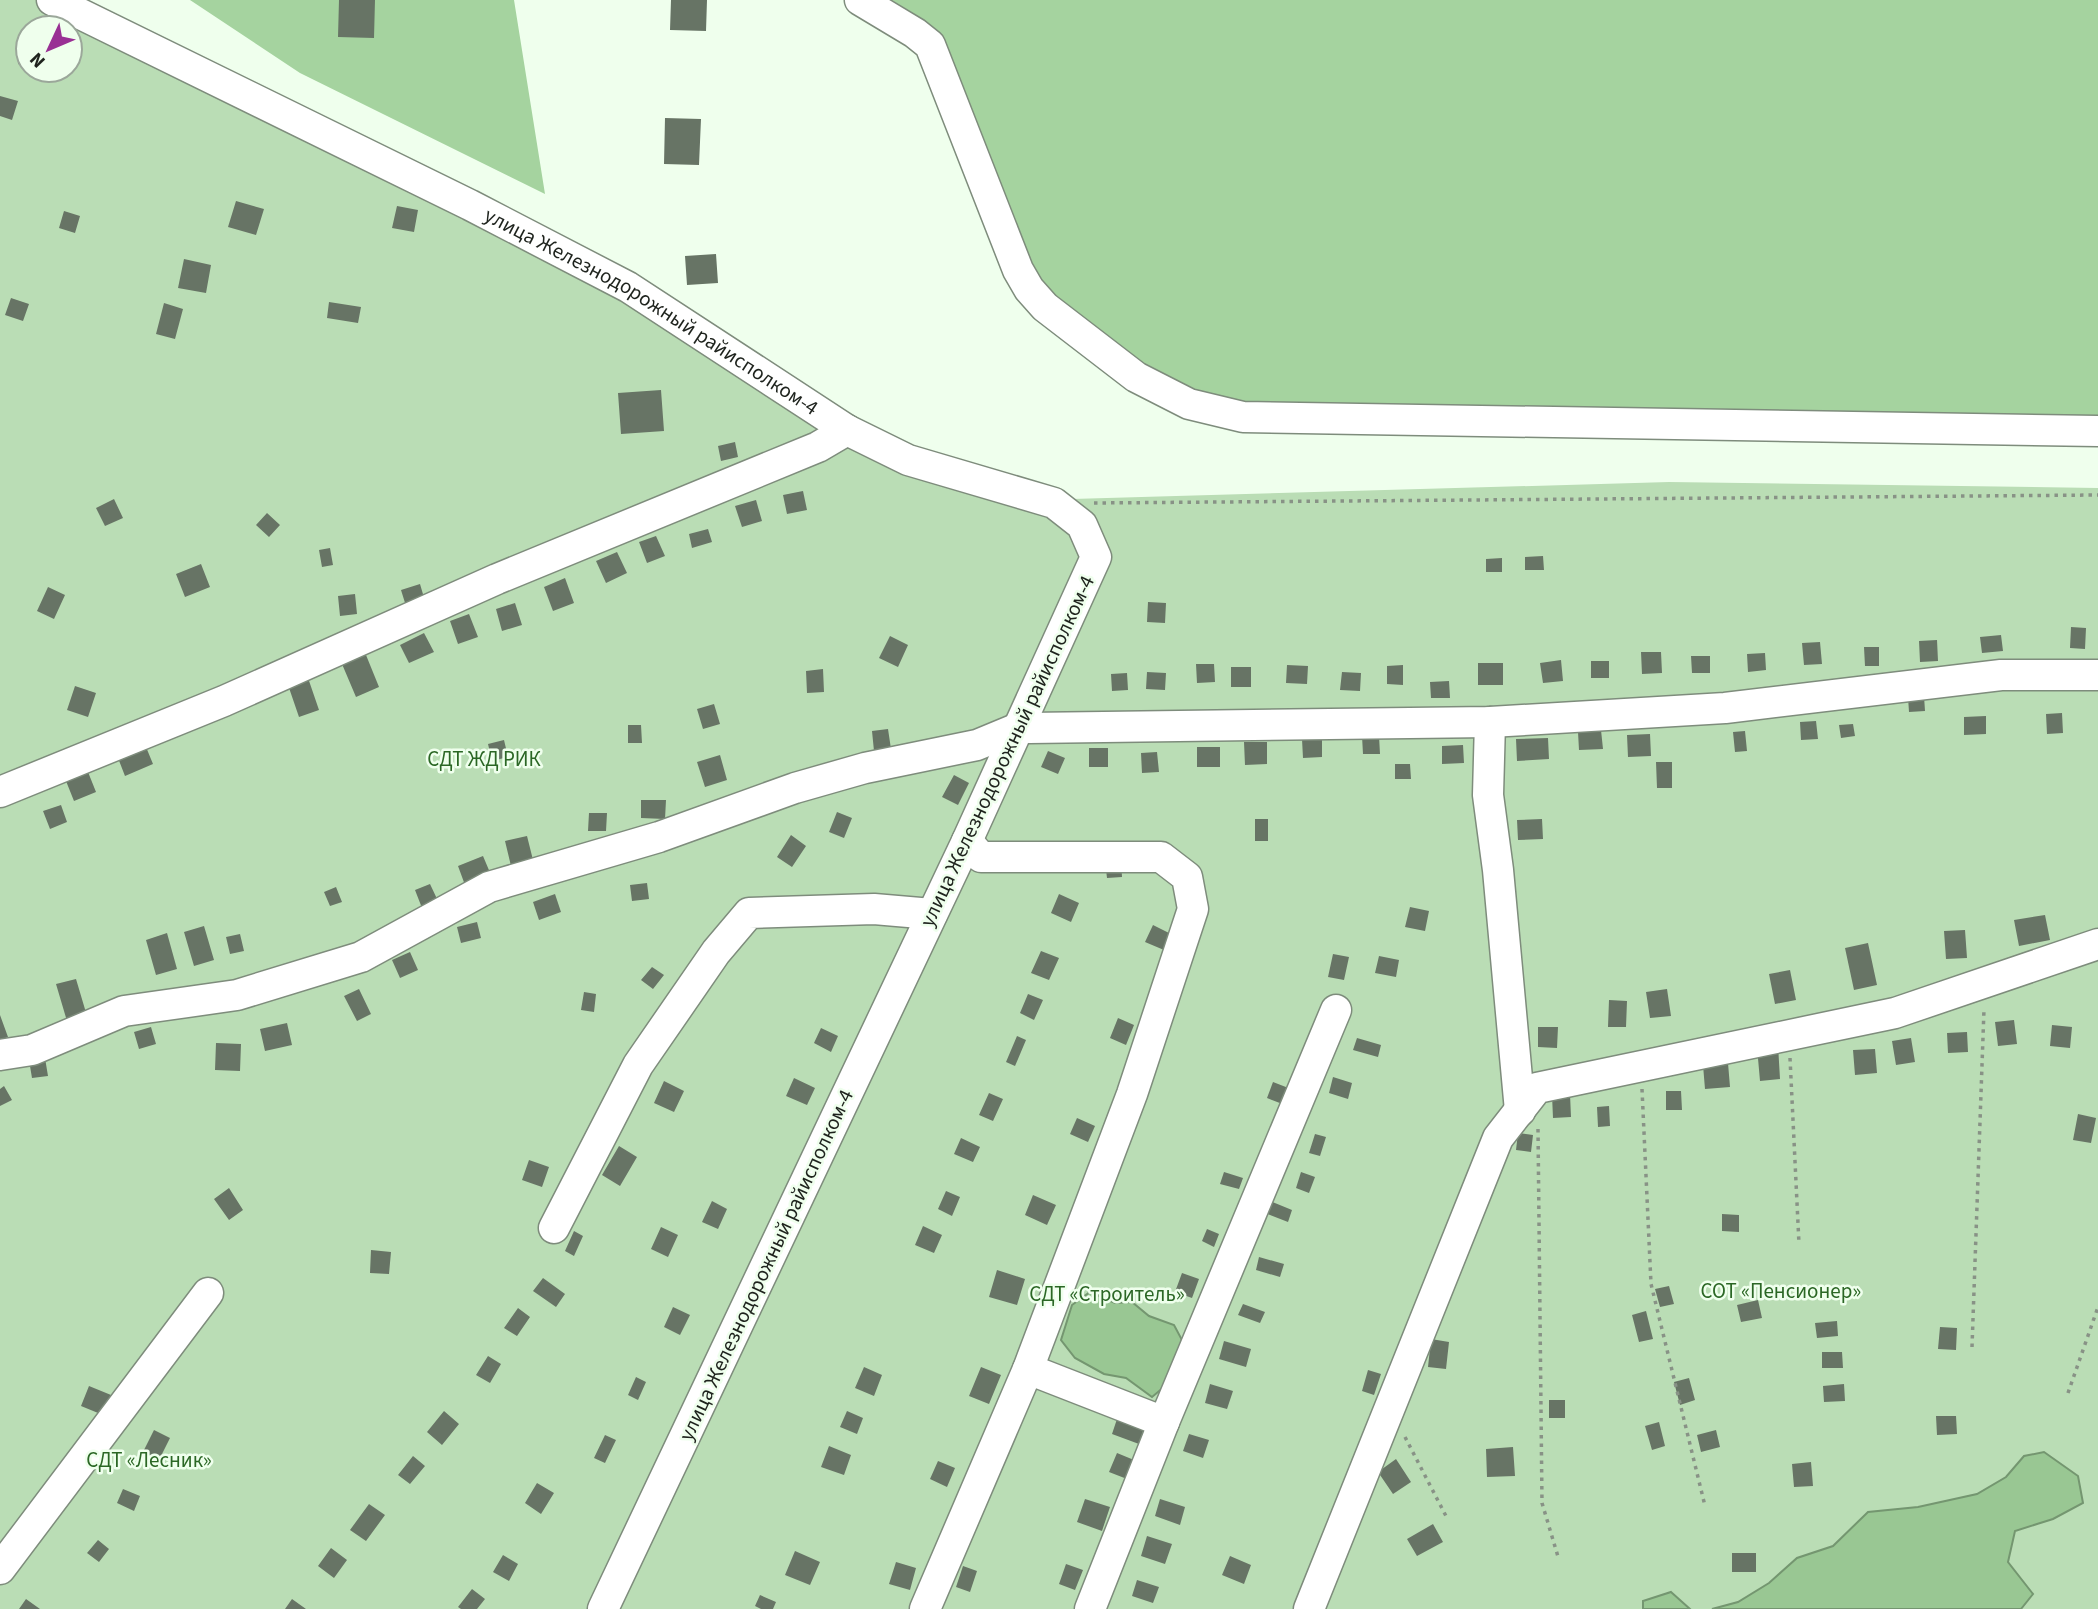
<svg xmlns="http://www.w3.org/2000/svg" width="2098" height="1609" font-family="'Source Sans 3',sans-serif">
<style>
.green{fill:#baddb5;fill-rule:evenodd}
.forest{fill:#a5d39f}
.water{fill:#99c793;stroke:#749670;stroke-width:2}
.building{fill:#677465}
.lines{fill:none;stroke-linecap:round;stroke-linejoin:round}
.minor-casing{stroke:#7e8c7c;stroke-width:33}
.path{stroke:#889286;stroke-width:3.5;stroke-dasharray:3.5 5;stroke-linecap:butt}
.minor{stroke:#fff;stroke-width:30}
.labels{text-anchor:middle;stroke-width:5;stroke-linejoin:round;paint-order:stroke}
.street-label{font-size:21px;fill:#1e231d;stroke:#efffed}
.park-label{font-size:21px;fill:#2b6725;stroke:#efffed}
</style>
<rect width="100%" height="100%" fill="#efffed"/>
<path class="green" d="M0 0H65L604 262 914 459 1072 499 1669 482 2098 488V1609H0ZM28 28H70V70H28Z"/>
<path class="forest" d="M190 0H514L545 194 300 73Z
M875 0H2098V419L1230 407 1144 375 1032 278 935 33Z"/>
<path class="water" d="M1090 1292 1115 1303 1132 1302 1149 1316 1174 1325 1182 1340 1170 1382 1152 1397 1126 1378 1104 1374 1075 1358 1061 1340 1072 1305Z
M2044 1452 2078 1476 2083 1503 2053 1519 2015 1531 2008 1562 2033 1594 2021 1609H1712L1738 1602 1769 1583 1797 1558 1833 1546 1868 1512 1918 1507 1977 1494 2006 1477 2024 1456Z
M1671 1592 1690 1609H1643V1601Z"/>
<path class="building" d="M339 0H375L374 38 338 37Z
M671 0H707L706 31 670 30Z
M24 46 28 48V67L18 64Z
M0 96 18 101 12 120 0 116Z
M665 118 701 119 699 165 664 164Z
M236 201 264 209 256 235 228 227Z
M397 206 418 210 414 232 392 228Z
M64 211 80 216 75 233 59 228Z
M716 254 718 283 687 285 685 256Z
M184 259 211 265 206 293 178 288Z
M11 298 29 304 23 321 5 315Z
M329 302 361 307 358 323 327 318Z
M164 303 183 309 175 339 156 334Z
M661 390 664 431 621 434 618 393Z
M735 442 738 457 721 461 718 446Z
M803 491 807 510 787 514 783 495Z
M114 499 123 518 105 526 96 508Z
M756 500 762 521 742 527 735 506Z
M267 513 280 525 269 537 256 525Z
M708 529 712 542 692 548 689 534Z
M656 536 665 556 647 563 639 542Z
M330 548 333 565 322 567 319 550Z
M617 552 627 573 606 583 596 561Z
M1543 556 1544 570H1525V557Z
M1502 558V572H1486V559Z
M201 564 210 587 185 597 176 574Z
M565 578 574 603 553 611 544 587Z
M420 584 425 601 406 606 401 590Z
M48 587 65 595 54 619 37 611Z
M355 594 357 614 340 616 338 596Z
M1148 602 1166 603 1165 623 1147 622Z
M515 603 522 625 502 631 496 609Z
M469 614 478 637 458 644 450 621Z
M2071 627 2086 628 2085 649 2070 648Z
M424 633 434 652 409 663 400 645Z
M2001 635 2003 651 1982 653 1980 637Z
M890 636 908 645 898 667 879 658Z
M1937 640 1938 661 1920 662 1919 641Z
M1820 642 1822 664 1804 665 1802 643Z
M1864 647H1879V666H1865Z
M1641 652H1661L1662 673 1642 674Z
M1765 653 1766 670 1748 672 1747 654Z
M366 655 379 687 356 697 342 664Z
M1691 656H1710V673H1692Z
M1561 660 1563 681 1543 683 1540 663Z
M1591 661H1609V678H1591Z
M1478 663H1503V685H1478Z
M1196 664H1214L1215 682 1197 683Z
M1287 665 1308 666 1307 684 1286 683Z
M1403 665V685L1387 684V666Z
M1231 667H1251V687H1231Z
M823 669 824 692 807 693 806 671Z
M1147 672 1166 673 1165 690 1146 689Z
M1342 672 1361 673 1360 691 1340 690Z
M1127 673 1128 690 1112 691 1111 674Z
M307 675 319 710 299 717 287 682Z
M1449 681 1450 698H1431L1430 682Z
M75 686 96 693 88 717 67 710Z
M1924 696 1925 711 1909 712 1908 697Z
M714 704 720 724 703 729 697 709Z
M2062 713 2063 733 2047 734 2046 714Z
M1986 716V734L1964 735V717Z
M1816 721 1818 739 1801 740 1800 722Z
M1853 724 1855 736 1841 738 1839 725Z
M628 725H641L642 743H628Z
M888 729 891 749 874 751 872 731Z
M1601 730 1603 749 1579 750 1578 732Z
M1745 731 1747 751 1735 752 1733 732Z
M1650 734 1651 756 1628 757 1627 735Z
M1362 736H1379L1380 754H1363Z
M1322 738V757L1303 758 1302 739Z
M1548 738 1549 759 1517 761 1516 739Z
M504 740 508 757 492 761 488 744Z
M1244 742H1267V764L1245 765Z
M1463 745 1464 763 1442 764V746Z
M146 747 153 764 125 776 118 758Z
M1197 747H1220V767H1197Z
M1089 748H1108V767H1089Z
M1048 751 1065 758 1058 774 1041 767Z
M1157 752 1159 772 1142 773 1141 753Z
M720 755 727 780 705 787 697 762Z
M1656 762H1672V788H1657Z
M1395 764H1410L1411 779H1395Z
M86 767 96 792 74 801 64 776Z
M954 775 969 783 958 805 942 797Z
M641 800H666L665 819 641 818Z
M61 805 67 822 50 829 43 811Z
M837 812 852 818 844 838 829 832Z
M589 813H607L606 831H588Z
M1255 819H1268V841H1255Z
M1542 819 1543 839 1518 840 1517 820Z
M791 835 806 846 792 867 777 857Z
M527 836 533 860 511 866 505 841Z
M483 856 491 875 465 885 458 866Z
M1121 860 1122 877 1107 878 1105 861Z
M647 883 649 899 632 901 630 885Z
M430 884 438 901 422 908 415 890Z
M336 887 342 902 330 906 324 892Z
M555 894 561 912 539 920 533 902Z
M1059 894 1079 903 1071 922 1051 913Z
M1410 907 1429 911 1425 931 1405 927Z
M2045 915 2050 940 2019 946 2014 920Z
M477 922 481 938 461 943 457 927Z
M1153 925 1171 934 1164 950 1145 942Z
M204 926 214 960 194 966 184 932Z
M1965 930 1967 958 1946 959 1944 931Z
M167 933 177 969 156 975 146 940Z
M240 934 244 951 230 954 226 937Z
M1868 943 1877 985 1854 990 1845 948Z
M1041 951 1059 958 1049 980 1031 973Z
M410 952 418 970 400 978 392 960Z
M1333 954 1349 957 1344 980 1328 977Z
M1379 956 1399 960 1396 977 1375 973Z
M652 967 664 975 653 989 641 980Z
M1790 970 1796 1000 1775 1004 1769 974Z
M76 979 87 1016 67 1021 56 984Z
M359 989 371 1014 357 1021 344 996Z
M1667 989 1671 1016 1650 1018 1646 992Z
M584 992 596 994 594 1012 581 1010Z
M1028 994 1043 1000 1034 1020 1020 1013Z
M1609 1000 1627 1001 1626 1027H1608Z
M0 1015 8 1037 0 1040Z
M1118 1018 1134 1025 1126 1045 1110 1038Z
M2014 1020 2017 1044 1998 1046 1995 1022Z
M287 1023 292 1045 265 1051 260 1029Z
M2052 1025 2072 1027 2070 1048 2050 1046Z
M151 1027 156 1044 139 1049 134 1032Z
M1538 1027H1558L1557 1048 1538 1047Z
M821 1028 838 1036 831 1052 814 1043Z
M1967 1032 1968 1052 1948 1053 1947 1033Z
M1017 1036 1026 1040 1015 1066 1006 1062Z
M1357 1038 1381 1045 1378 1057 1353 1050Z
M1911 1038 1915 1062 1896 1065 1892 1041Z
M216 1043 241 1044 240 1071 215 1070Z
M1778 1045 1780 1079 1760 1081 1757 1047Z
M1875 1049 1877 1073 1855 1075 1853 1050Z
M45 1058 48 1076 32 1078 29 1060Z
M1728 1063 1730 1087 1705 1089 1703 1065Z
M1333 1077 1352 1083 1348 1099 1329 1093Z
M794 1078 815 1088 807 1105 786 1096Z
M664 1081 684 1091 674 1112 654 1103Z
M1273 1082 1291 1089 1285 1105 1267 1098Z
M4 1086 12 1100 0 1106V1089Z
M1666 1091H1681L1682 1110H1666Z
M989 1093 1003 1099 993 1121 979 1115Z
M1570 1094 1571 1117 1553 1118 1552 1095Z
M1609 1106 1610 1126 1598 1127 1597 1107Z
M2078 1114 2096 1118 2091 1143 2073 1140Z
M1077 1118 1095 1126 1088 1142 1070 1134Z
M1518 1133 1533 1135 1531 1152 1516 1150Z
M1315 1134 1326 1137 1320 1156 1309 1153Z
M961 1138 980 1147 973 1162 954 1154Z
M619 1146 637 1157 620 1186 602 1175Z
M529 1160 549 1167 542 1187 522 1180Z
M1224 1172 1243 1178 1239 1189 1220 1184Z
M1301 1172 1315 1177 1309 1193 1296 1188Z
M229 1188 243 1210 229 1220 214 1199Z
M946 1191 960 1197 952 1216 938 1209Z
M1033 1195 1056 1205 1047 1225 1025 1215Z
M712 1201 727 1209 718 1229 702 1222Z
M1270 1201 1292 1210 1288 1222 1265 1213Z
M1722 1214 1739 1215V1232L1722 1231Z
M923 1226 942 1235 934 1253 915 1245Z
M661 1227 678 1235 668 1257 651 1249Z
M1207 1229 1219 1234 1214 1247 1202 1241Z
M574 1231 583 1236 574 1256 565 1251Z
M371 1250 391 1252 389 1274 370 1273Z
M1259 1257 1284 1264 1280 1277 1256 1270Z
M997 1270 1025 1279 1017 1305 989 1297Z
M1182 1273 1199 1279 1192 1298 1175 1292Z
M543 1278 565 1294 556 1307 533 1291Z
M1669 1286 1674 1304 1660 1307 1655 1289Z
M1758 1300 1762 1318 1741 1322 1737 1305Z
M1243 1304 1265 1312 1260 1323 1238 1315Z
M673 1307 690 1315 680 1335 664 1327Z
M518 1308 530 1317 517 1336 504 1328Z
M1646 1311 1653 1339 1639 1342 1632 1315Z
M1837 1321 1838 1336 1817 1338 1815 1323Z
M1940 1327 1957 1328 1956 1350 1938 1349Z
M1431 1339 1449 1342 1446 1369 1428 1367Z
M1224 1341 1251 1349 1246 1367 1219 1359Z
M1822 1352H1842L1843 1368H1822Z
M488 1356 501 1364 490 1383 476 1375Z
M864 1367 882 1375 874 1396 855 1388Z
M981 1367 1001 1375 989 1404 969 1396Z
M1368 1370 1381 1374 1374 1395 1362 1391Z
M636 1377 646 1382 638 1400 628 1395Z
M1689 1378 1695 1400 1680 1405 1674 1382Z
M1210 1384 1233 1391 1227 1409 1205 1403Z
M1844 1384 1845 1401 1824 1402 1823 1386Z
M89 1386 111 1395 103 1415 81 1406Z
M1549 1400H1565V1418H1549Z
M444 1411 459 1424 442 1445 427 1432Z
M847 1411 863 1418 857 1434 840 1427Z
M1118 1416 1145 1425 1139 1444 1112 1434Z
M1936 1416H1956L1957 1434 1937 1435Z
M1659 1422 1665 1446 1652 1450 1645 1426Z
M154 1430 170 1438 159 1460 143 1452Z
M1716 1430 1720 1447 1701 1452 1697 1435Z
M1189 1434 1209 1440 1203 1458 1183 1451Z
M605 1435 616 1440 605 1463 594 1458Z
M829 1446 851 1455 844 1475 821 1467Z
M1513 1447 1515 1476 1487 1477 1486 1449Z
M1117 1453 1134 1460 1127 1479 1109 1472Z
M413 1456 425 1466 410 1484 398 1475Z
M1396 1459 1411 1482 1393 1494 1378 1472Z
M938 1461 955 1468 947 1487 930 1479Z
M1811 1462 1813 1486 1794 1487 1792 1464Z
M537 1483 554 1493 541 1514 525 1503Z
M123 1489 140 1496 134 1511 117 1503Z
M1085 1499 1110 1507 1102 1531 1077 1522Z
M1160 1499 1185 1507 1180 1525 1155 1516Z
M369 1504 385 1515 366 1541 350 1530Z
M1433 1524 1443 1542 1417 1556 1407 1539Z
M1147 1536 1172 1544 1165 1564 1141 1556Z
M98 1540 109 1549 99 1562 87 1553Z
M331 1548 347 1560 334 1578 318 1566Z
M795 1551 820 1562 810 1585 785 1575Z
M1732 1553H1756V1572H1732Z
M503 1555 518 1564 509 1581 493 1572Z
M1230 1556 1251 1565 1244 1584 1222 1575Z
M896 1562 916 1568 910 1590 889 1584Z
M1066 1564 1083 1570 1075 1590 1059 1584Z
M963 1566 977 1571 970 1592 956 1587Z
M1137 1580 1159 1587 1153 1603 1132 1596Z
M472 1589 485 1599 477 1609H461L458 1607Z
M760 1595 776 1602 773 1609H761L755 1606Z
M26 1599 40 1609H19Z
M292 1599 306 1609H285Z"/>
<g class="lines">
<defs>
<g id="minor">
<path id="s1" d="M52 0 470 205 628 287 847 430 908 460 1054 503 1082 525 1096 557 967 841 603 1609"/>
<path d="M860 0 915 33 930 45 1018 270 1029 289 1045 307 1136 377 1189 404 1243 417 2098 431"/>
<path d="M1490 722 1488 795 1498 870 1520 1111"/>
<path d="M1029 728 1490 722 1725 708 2001 675H2098"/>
<path d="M0 792 224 701 497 579 818 447 847 430"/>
<path d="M0 1055 32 1050 124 1011 237 995 361 957 489 887 659 837 795 788 865 768 977 745 1018 728"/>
<path d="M554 1228 638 1065 716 952 749 913 874 909 932 914"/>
<path d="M1028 1369 1164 1422"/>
<path d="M0 1569 208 1293"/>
<path d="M925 1609 1028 1369 1132 1094 1193 909 1187 877 1161 857H981L967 841"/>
<path d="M1090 1609 1164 1422 1336 1010"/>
<path d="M1309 1609 1498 1138 1537 1088 1895 1013 2098 944"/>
</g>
</defs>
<use href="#minor" class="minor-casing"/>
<path class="path" d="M1094 503 2098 495
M1790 1058 1799 1244
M1642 1089 1651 1284 1705 1506
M1538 1129 1542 1503 1559 1560
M1972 1347 1984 1009
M2068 1393 2098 1307
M1405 1437 1447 1518"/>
<use href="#minor" class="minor"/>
</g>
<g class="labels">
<g class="street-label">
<text dy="7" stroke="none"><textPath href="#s1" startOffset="676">улица Железнодорожный райисполком-4</textPath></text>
<text transform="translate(1007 751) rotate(-65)" y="7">улица Железнодорожный райисполком-4</text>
<text transform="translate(766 1265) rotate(-65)" y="7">улица Железнодорожный райисполком-4</text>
</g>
<g class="park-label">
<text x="484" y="766">СДТ ЖД РИК</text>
<text x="1781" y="1298">СОТ «Пенсионер»</text>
<text x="1107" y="1301">СДТ «Строитель»</text>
<text x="149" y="1467">СДТ «Лесник»</text>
</g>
</g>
<g transform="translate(49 49) rotate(226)"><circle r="33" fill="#efffed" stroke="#9ba79a" stroke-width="2"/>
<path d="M0-5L12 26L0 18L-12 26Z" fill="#993094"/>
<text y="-10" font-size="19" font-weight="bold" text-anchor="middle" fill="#1e231d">N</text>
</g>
</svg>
